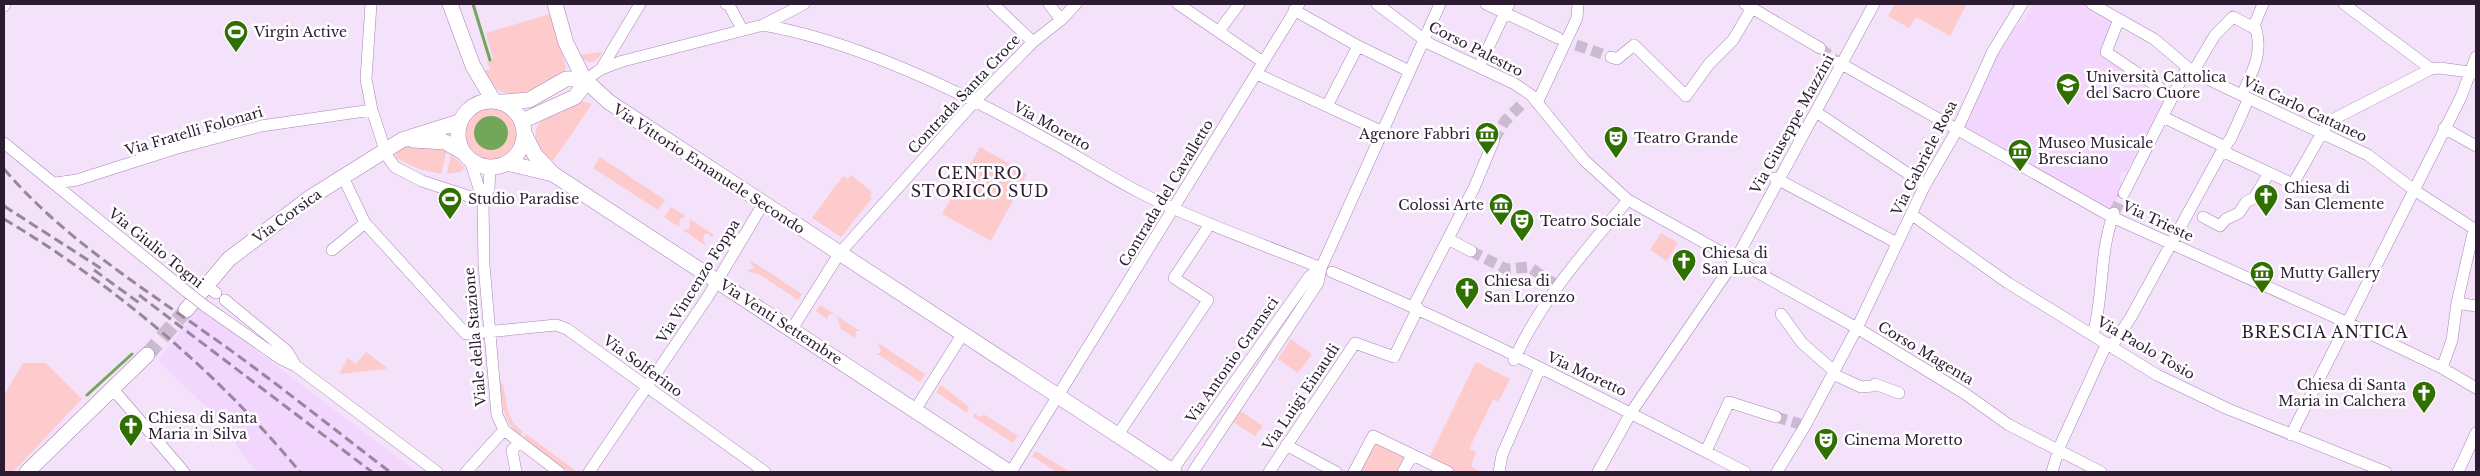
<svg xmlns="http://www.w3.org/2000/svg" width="2480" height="476" font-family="'Libre Baskerville',serif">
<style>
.built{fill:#f2d6fd}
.green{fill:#fecbcc;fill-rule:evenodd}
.water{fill:#72a75b}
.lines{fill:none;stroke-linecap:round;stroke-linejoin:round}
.stream{stroke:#72a75b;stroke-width:3}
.street-tunnel{stroke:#cbbad1;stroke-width:11;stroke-dasharray:11 5.5;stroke-linecap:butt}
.secondary-tunnel{stroke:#cbbad1;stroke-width:15;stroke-dasharray:15 8;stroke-linecap:butt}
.street-casing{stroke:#aa83b8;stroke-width:12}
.secondary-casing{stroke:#aa83b8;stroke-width:16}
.street{stroke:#fff;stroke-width:11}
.secondary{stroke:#fff;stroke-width:15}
.rail{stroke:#97869c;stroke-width:3;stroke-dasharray:10 5;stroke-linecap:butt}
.street-bridge-casing{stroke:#aa83b8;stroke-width:12;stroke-linecap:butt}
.street-bridge{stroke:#fff;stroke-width:11}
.labels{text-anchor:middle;stroke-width:5;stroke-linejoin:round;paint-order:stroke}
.poi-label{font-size:14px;fill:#2c1c31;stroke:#fff;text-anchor:start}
.street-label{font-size:14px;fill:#2c1c31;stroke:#fff}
.quarter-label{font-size:16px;letter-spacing:1px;fill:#2c1c31;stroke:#fff}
</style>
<rect width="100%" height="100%" fill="#f3e2f9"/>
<path class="built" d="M2033 4H2086L2116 20 2102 58 2154 86 2168 99 2126 173 2122 172 2118 178 2125 183 2111 211 1960 127 1995 54 2011 29 2023 22Z
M199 307 417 472H256L212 412 158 361Z"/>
<path class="green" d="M1895 4H1967L1950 36 1916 17 1909 28 1888 16Z
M553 13 566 69C550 83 516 104 495 88 490 84 487 76 484 71L490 69 487 61 493 59 486 33Z
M602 52C597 64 587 65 580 55Z
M577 100 592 104 553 161C540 151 529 138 540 122Z
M485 108C502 107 517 117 516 135 516 141 513 147 508 152 478 179 442 124 485 108ZM490 116 494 150 484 148 474 130 480 120Z
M406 145 447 149 441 174 419 169 396 158V151Z
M980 147 1027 174 991 241 942 214Z
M451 154 465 168 460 172 447 174Z
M600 157 665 200 658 210 593 168Z
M851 175 872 192 870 196 872 198 841 237 812 218 843 176 848 179Z
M671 207 686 216 680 219 679 227 664 217Z
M690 219 714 235 711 237 708 233 704 235 703 240 706 246 683 230 689 229Z
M1661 233 1678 243 1667 261 1650 250Z
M750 260 802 294 798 300 762 276 748 271 749 269H754Z
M820 305 834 314 828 315V320L816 311Z
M837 317V316L860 331H856L855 338 841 329Z
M1291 339 1312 354 1298 373 1278 359Z
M878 343 925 374 920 382 876 353H880L881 351Z
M366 352 386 367V369L339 374 348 358 356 364Z
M1476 362 1510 379 1499 401 1493 400 1469 449 1476 452 1471 466 1481 472H1430L1431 470 1413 462 1408 472H1349L1372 429 1429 458Z
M23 363H46L82 399 13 472H4V395Z
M499 378C510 391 500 415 523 432L520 436C502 421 501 400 499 378Z
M941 385 969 407 967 413 936 392Z
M1241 411 1263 426 1255 436 1233 422Z
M975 413 979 417 985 415 1018 436 1013 443 973 417Z
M526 434 576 471 577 472H569L524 438Z
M1036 451 1067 470 1066 472H1057L1032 456Z"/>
<path class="water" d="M474 133a17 17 0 1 1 34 0a17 17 0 1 1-34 0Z"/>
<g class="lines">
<path class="stream" d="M473 4 490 60
M87 395 132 354"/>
<path class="street-tunnel" d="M1576 45 1611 57
M1820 48 1838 62
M1494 140 1505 121 1523 103
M2114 213 2124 193
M1471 251 1506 269 1529 267 1558 286
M1776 417 1800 424"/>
<path class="secondary-tunnel" d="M147 355 186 310"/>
<defs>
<path id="street" d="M371 4 366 79 372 110 387 156 395 167 422 181 483 201
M726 4 729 5 742 29
M993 4 1033 42
M1049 4 1061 20
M1178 4 1263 62
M1377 4 1430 44 1515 84 1531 95 1584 160 1628 200 1857 328 1964 393 2009 425 2101 472
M1486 4 1558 38
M1745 4 1820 48
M2092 4 2154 39 2193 72 2368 155 2414 190 2476 230
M2344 4 2431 69
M4 6 5 4
M1294 10 1358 46 1409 71
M2119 19 2106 52 2173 97
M763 25C860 42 968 95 1053 143 1082 159 1110 177 1139 192 1198 222 1260 243 1321 268
M2253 28 2263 4
M1219 31 1239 4
M1611 57 1617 59 1634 45 1686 96 1709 64 1733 40 1752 8
M1838 62 2112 217 2348 323 2442 368 2476 388
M1479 67 1509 4
M601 69 640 4
M2193 72 2215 35 2233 17 2256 29C2263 55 2252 72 2242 95
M1257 74 1383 132
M587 81C596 69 609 66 623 61L763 25 804 4
M1537 103 1577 18 1578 4
M1327 106 1358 46
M1816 112 1925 185
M2163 117 2225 147
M2444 128 2476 146
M4 143 186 291
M2222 151 2293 184 2326 126 2334 119 2431 69 2440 68 2476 73
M470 160 483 201 484 265 497 415 504 430 559 472
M343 177 365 223 466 334 556 325 567 329 765 472
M1775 178 1897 243
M56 183 77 180 174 149 261 126 372 110
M2124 193 2187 68
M483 201 489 189 490 167
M1911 214 2008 283 2157 375 2228 409 2386 472
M2203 217 2220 226 2226 219 2239 213 2246 202 2254 198 2269 173
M1448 239 1471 251
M332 250 365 223
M1332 272C1473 331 1609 402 1745 472
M206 286 216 293
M225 300 287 351 296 366
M2457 303 2476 306
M205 306 281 359 296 366 437 472
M1413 307 1474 188 1494 140
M1781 314 1802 343 1834 371
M792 329 839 254 975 101 1033 42 1061 20 1076 4
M2093 335C2104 295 2099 252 2114 213
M2112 346 2131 317 2222 151 2231 138 2248 100
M1514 360C1541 300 1585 251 1628 200
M2442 368 2452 340 2457 303 2474 229
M1833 374 1861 387 1873 386 1875 384 1899 393
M103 397 110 393 118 395 184 472
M915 410 962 335
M2291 435 2461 97 2476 57
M1117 436 1208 300 1174 278 1210 224
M1286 445 1336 472
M515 447 512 450 516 472
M1706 451 1729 402 1776 417
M466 472 504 430
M589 472 707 298 763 204
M1011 472 1299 4
M1171 472 1309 277 1321 268
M1193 472 1318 283 1321 268 1440 4
M1269 472 1355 343 1394 357 1418 308
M1354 472 1373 436 1448 472
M1403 472 1412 455
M1499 472 1502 455 1540 368
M1598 472 1632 411 1736 259 1874 4
M1777 472 1805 426 1857 328 1925 185 1957 130 1993 51 2022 4
M2052 472 2059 448 2107 343
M2458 472 2476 433"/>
<path id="secondary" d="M450 4 473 66 493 100
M555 4 566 43 584 79 609 102 1174 472
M458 134a33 33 0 1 1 66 0a33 33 0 1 1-66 0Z
M503 102 529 100 566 79H584
M522 121 575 97 587 81
M525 135 535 155 553 174 1009 472
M413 140 445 142 463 152
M507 163 553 174
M186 310 229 259 311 197 402 140 459 122
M27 472 147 355"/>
</defs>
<use href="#street" class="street-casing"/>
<use href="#secondary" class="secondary-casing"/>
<use href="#street" class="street"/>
<use href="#secondary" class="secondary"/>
<path class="rail" d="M4 169C63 238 139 285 212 337 273 380 331 427 390 472
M4 206 105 271
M4 219C116 286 217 372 300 472
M94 270 142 305
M139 295 372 472"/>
<defs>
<path id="street-bridge" d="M186 291 205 306"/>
</defs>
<use href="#street-bridge" class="street-bridge-casing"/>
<use href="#street-bridge" class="street-bridge"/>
</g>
<defs>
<symbol id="stadium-pin" viewBox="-11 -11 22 30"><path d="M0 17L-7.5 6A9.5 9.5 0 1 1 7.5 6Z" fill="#306f02" stroke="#fff"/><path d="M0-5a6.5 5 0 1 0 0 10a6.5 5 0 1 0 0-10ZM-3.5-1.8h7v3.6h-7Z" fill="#fff"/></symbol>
<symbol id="university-pin" viewBox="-11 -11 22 30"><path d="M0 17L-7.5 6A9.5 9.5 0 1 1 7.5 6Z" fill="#306f02" stroke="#fff"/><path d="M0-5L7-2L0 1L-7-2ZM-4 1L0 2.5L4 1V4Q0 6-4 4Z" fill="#fff"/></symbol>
<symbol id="museum-pin" viewBox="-11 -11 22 30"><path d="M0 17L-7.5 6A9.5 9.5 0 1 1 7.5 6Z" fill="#306f02" stroke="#fff"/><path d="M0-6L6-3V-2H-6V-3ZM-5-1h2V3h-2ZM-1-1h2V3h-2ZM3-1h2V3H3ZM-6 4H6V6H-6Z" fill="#fff"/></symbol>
<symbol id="theatre-pin" viewBox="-11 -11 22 30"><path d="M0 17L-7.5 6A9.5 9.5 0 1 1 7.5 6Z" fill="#306f02" stroke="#fff"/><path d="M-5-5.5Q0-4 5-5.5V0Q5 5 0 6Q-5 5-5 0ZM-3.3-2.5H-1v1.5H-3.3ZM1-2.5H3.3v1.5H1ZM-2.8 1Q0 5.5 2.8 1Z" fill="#fff"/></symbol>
<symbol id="church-pin" viewBox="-11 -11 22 30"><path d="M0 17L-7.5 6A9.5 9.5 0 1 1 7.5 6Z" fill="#306f02" stroke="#fff"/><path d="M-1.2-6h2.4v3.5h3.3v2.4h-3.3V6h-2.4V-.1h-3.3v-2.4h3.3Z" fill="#fff"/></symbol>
</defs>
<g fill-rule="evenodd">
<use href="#stadium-pin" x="222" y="18" width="28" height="38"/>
<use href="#university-pin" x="2054" y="71" width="28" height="38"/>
<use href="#museum-pin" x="1473" y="120" width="28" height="38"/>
<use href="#theatre-pin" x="1602" y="124" width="28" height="38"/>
<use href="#museum-pin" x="2006" y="137" width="28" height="38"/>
<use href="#church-pin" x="2252" y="182" width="28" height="38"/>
<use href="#stadium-pin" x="436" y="185" width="28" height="38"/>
<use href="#museum-pin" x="1487" y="191" width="28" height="38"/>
<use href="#theatre-pin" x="1508" y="207" width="28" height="38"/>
<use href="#church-pin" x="1670" y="247" width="28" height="38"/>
<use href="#museum-pin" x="2248" y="259" width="28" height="38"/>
<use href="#church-pin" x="1453" y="275" width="28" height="38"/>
<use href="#church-pin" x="2410" y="379" width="28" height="38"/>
<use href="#church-pin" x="117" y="412" width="28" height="38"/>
<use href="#theatre-pin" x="1812" y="426" width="28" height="38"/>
</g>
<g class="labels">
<g class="poi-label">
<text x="254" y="37">Virgin Active</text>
<text x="2086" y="82">Università Cattolica<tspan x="2086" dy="16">del Sacro Cuore</tspan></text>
<text x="1470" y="139" text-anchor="end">Agenore Fabbri</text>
<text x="1634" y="143">Teatro Grande</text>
<text x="2038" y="148">Museo Musicale<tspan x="2038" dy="16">Bresciano</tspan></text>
<text x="2284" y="193">Chiesa di<tspan x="2284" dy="16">San Clemente</tspan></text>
<text x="468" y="204">Studio Paradise</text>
<text x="1484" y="210" text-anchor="end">Colossi Arte</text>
<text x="1540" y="226">Teatro Sociale</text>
<text x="1702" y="258">Chiesa di<tspan x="1702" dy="16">San Luca</tspan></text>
<text x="2280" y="278">Mutty Gallery</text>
<text x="1484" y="286">Chiesa di<tspan x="1484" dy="16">San Lorenzo</tspan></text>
<text x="2406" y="390" text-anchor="end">Chiesa di Santa<tspan x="2406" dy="16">Maria in Calchera</tspan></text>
<text x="148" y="423">Chiesa di Santa<tspan x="148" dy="16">Maria in Silva</tspan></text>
<text x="1844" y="445">Cinema Moretto</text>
</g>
<g class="street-label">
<text transform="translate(1476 49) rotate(27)" y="5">Corso Palestro</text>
<text transform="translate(964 94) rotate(-47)" y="5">Contrada Santa Croce</text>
<text transform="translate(2305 109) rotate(25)" y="5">Via Carlo Cattaneo</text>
<text transform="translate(1792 124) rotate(-61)" y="5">Via Giuseppe Mazzini</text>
<text transform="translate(1052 126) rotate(29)" y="5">Via Moretto</text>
<text transform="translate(194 131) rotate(-16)" y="5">Via Fratelli Folonari</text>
<text transform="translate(1924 158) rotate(-63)" y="5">Via Gabriele Rosa</text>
<text transform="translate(709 169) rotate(33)" y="5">Via Vittorio Emanuele Secondo</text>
<text transform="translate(1166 193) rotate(-59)" y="5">Contrada del Cavalletto</text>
<text transform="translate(287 216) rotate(-36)" y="5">Via Corsica</text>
<text transform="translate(2158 221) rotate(25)" y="5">Via Trieste</text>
<text transform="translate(156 248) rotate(39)" y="5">Via Giulio Togni</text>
<text transform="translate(698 281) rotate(-58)" y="5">Via Vincenzo Foppa</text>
<text transform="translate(781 322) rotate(33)" y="5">Via Venti Settembre</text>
<text transform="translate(475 337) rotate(-95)" y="5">Viale della Stazione</text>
<text transform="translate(2146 348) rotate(30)" y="5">Via Paolo Tosio</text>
<text transform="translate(1926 353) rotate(31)" y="5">Corso Magenta</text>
<text transform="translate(1232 360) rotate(-55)" y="5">Via Antonio Gramsci</text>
<text transform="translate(643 366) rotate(36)" y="5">Via Solferino</text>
<text transform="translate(1587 374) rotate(25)" y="5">Via Moretto</text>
<text transform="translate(1301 397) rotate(-56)" y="5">Via Luigi Einaudi</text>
</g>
<g class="quarter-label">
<text x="980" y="179">CENTRO<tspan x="980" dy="18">STORICO SUD</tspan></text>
<text x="2325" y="338">BRESCIA ANTICA</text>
</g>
</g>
<rect width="2480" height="476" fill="none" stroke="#2c1c31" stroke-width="10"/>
</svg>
